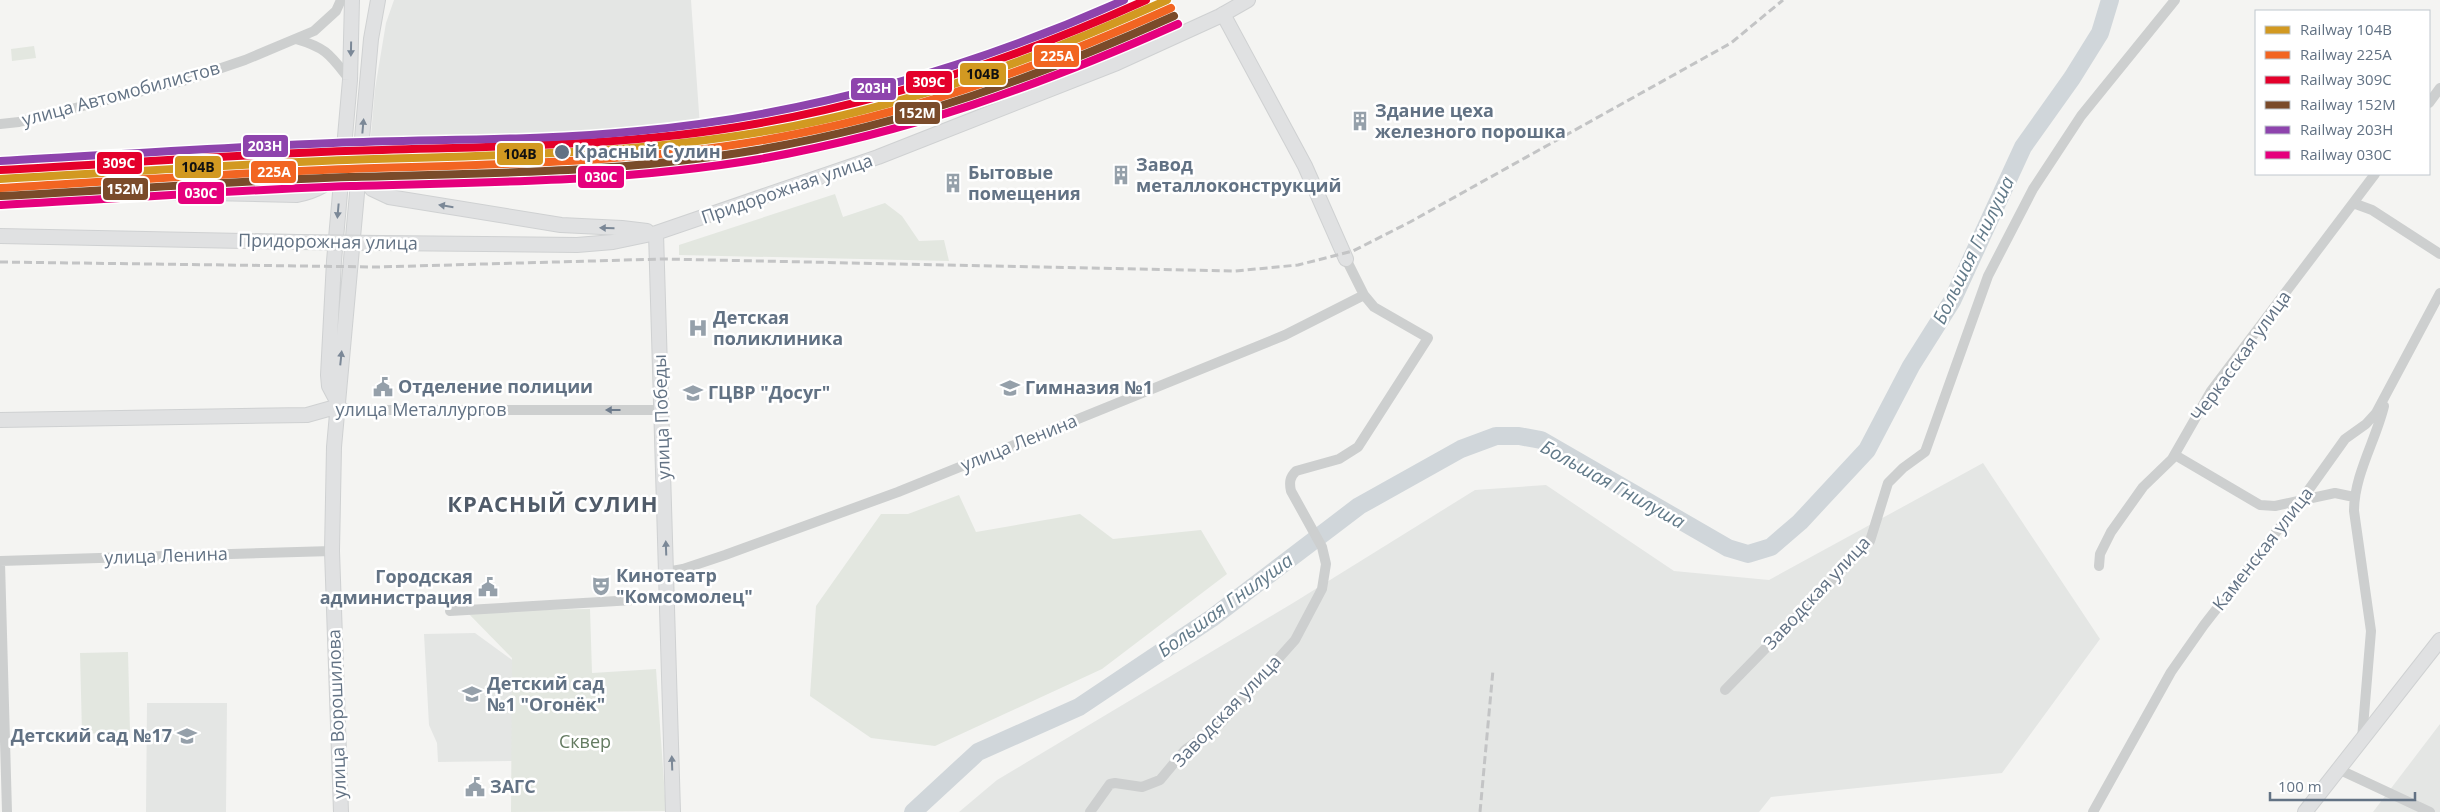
<svg xmlns="http://www.w3.org/2000/svg" width="2440" height="812" font-family="'Open Sans',sans-serif">
<style>
.built{fill:#e4e6e4}
.green{fill:#e3e7e0}
.lines{fill:none;stroke-linecap:round;stroke-linejoin:round}
.river{stroke:#d0d6da;stroke-width:18}
.secondary-casing{stroke:#cfd1d2;stroke-width:16}
.minor{stroke:#cdcfcf;stroke-width:10}
.secondary{stroke:#e0e1e2;stroke-width:14}
.rail{stroke:#c3c4c5;stroke-width:3;stroke-dasharray:8 4;stroke-linecap:butt}
.secondary-bridge-casing{stroke:#cfd1d2;stroke-width:16;stroke-linecap:butt}
.secondary-bridge{stroke:#e0e1e2;stroke-width:14}
.rail-1-casing{stroke:#fff;stroke-width:11}
.rail-2-casing{stroke:#fff;stroke-width:11}
.rail-3-casing{stroke:#fff;stroke-width:11}
.rail-4-casing{stroke:#fff;stroke-width:11}
.rail-5-casing{stroke:#fff;stroke-width:11}
.rail-6-casing{stroke:#fff;stroke-width:11}
.rail-1{stroke:#d29921;stroke-width:8}
.rail-2{stroke:#f26522;stroke-width:8}
.rail-3{stroke:#e4002b;stroke-width:8}
.rail-4{stroke:#7a4b2a;stroke-width:8}
.rail-5{stroke:#8e44ad;stroke-width:8}
.rail-6{stroke:#e5007d;stroke-width:8}
.oneway{fill:#7b8897}
.oneway2{fill:#6d7b8c}
.stop-dot{fill:#627284;stroke:#fff;stroke-width:2}
.labels{text-anchor:middle;stroke-width:5;stroke-linejoin:round;paint-order:stroke}
.street-label{font-size:18px;fill:#627284;stroke:#fff}
.poi-label{font-size:18px;font-weight:bold;fill:#627284;stroke:#fff;text-anchor:start}
.stop-label{font-size:18px;font-weight:bold;fill:#627284;stroke:#fff;text-anchor:start}
.park-label{font-size:18px;fill:#647b61;stroke:#fff}
.water-label{font-size:19px;font-style:italic;fill:#627a89;stroke:#fff}
.district-label{font-size:22px;font-weight:bold;letter-spacing:1px;fill:#505b69;stroke:#fff}
.line-badge{stroke:#fff;stroke-width:2}
.badge-label{font-size:14px;text-anchor:middle;font-weight:bold;fill:#fff}
.pale-badge-label{font-size:14px;text-anchor:middle;font-weight:bold;fill:#111}
</style>
<rect width="100%" height="100%" fill="#f4f4f2"/>
<path class="built" d="M394 0H691L700 127 370 146 375 89 386 23Z
M1983 463 2100 639 2002 773 1771 797 1759 812H959L997 780 1293 603 1475 490 1546 485 1674 571 1769 580Z
M475 633 515 662 516 761 438 762 437 743 429 725 424 634Z
M147 703H227L226 812H146Z
M2440 724V812H2373Z"/>
<path class="green" d="M34 46 36 58 12 61 11 49Z
M835 194 843 217 885 203 902 216 919 241 944 240 949 261 679 255V245Z
M959 495 976 532 1080 514 1113 539 1201 530 1227 574 1102 669 935 746 871 738 810 696 816 606 881 514H908Z
M590 609 592 673 656 669 666 811 511 812 512 658 466 611Z
M128 652 130 732 82 734 80 653Z"/>
<g class="lines">
<path class="river" d="M913 812 978 752 1079 707 1212 618 1359 506 1461 449 1496 436H1519L1541 440 1728 548 1748 554 1771 547 1800 522 1867 450 1911 366 1952 301 2023 147 2072 78 2100 33 2110 0"/>
<defs>
<path id="secondary" d="M1223 14 1305 166 1346 259
M359 170 372 189 389 197 561 225 622 228 647 231
M0 198 4 194 17 189 297 195C316 191 330 184 342 168
M656 233 673 812
M0 236 298 242
M380 243 577 245 613 242 656 233 878 157 1117 63 1220 16 1248 0
M338 403 329 386 328 375 334 261 350 80 352 0
M0 420 307 415 339 406
M341 812 332 551 334 447 371 39 378 0
M2305 812 2440 640"/>
</defs>
<use href="#secondary" class="secondary-casing"/>
<path class="minor" d="M296 39C327 48 330 55 350 80
M2429 103 2440 88
M0 124 19 122 183 81 245 60 314 31 336 11 341 0
M2353 203 2372 210 2440 254
M339 406 352 410H662
M2175 455 2260 505 2275 506 2335 493 2354 497
M0 561 332 551
M0 563 7 812
M2099 566 2100 554 2111 532 2143 487 2172 459 2211 391 2375 174
M666 572 683 569 725 555 898 492 1285 335 1364 295
M450 611 667 598
M1725 690 1870 541 1888 483 1903 468 1925 452 1988 276 2033 189 2081 116 2175 0
M2362 739 2371 631 2354 511C2354 475 2376 440 2384 406
M2338 769 2430 812
M1090 812 1110 784 1115 783 1142 787 1160 780 1185 750 1220 724 1295 640 1322 589 1326 564 1322 547 1291 491C1289 482 1290 477 1296 471L1339 459 1358 447 1428 338 1374 307 1364 295 1346 259
M2093 812 2171 672 2204 625 2305 495 2345 439 2366 424 2376 413 2440 293"/>
<use href="#secondary" class="secondary"/>
<path class="rail" d="M0 262 377 267 663 259 1235 271 1298 265 1353 251 1410 222 1731 43 1783 0
M1480 812 1493 670"/>
<defs>
<path id="secondary-bridge" d="M298 242 380 243"/>
</defs>
<use href="#secondary-bridge" class="secondary-bridge-casing"/>
<use href="#secondary-bridge" class="secondary-bridge"/>
<defs>
<path id="rail-1" d="M0 179C116 173 231 164 347 160 497 155 645 155 794 126 925 100 1045 55 1167 0"/>
<path id="rail-2" d="M0 188C116 181 232 173 348 169 499 164 648 164 796 134 928 108 1048 63 1171 8"/>
<path id="rail-3" d="M0 170C115 164 230 155 346 151 483 146 620 148 755 124 892 100 1020 57 1146 0"/>
<path id="rail-4" d="M1 196C117 190 233 181 350 177 486 173 622 173 757 150 907 124 1036 78 1174 16"/>
<path id="rail-5" d="M0 161C111 155 222 147 333 143 435 139 537 141 638 131 807 115 970 69 1124 0"/>
<path id="rail-6" d="M1 205C118 199 234 190 351 186 488 182 624 182 760 159 910 132 1039 86 1178 24"/>
</defs>
<use href="#rail-1" class="rail-1-casing"/>
<use href="#rail-2" class="rail-2-casing"/>
<use href="#rail-3" class="rail-3-casing"/>
<use href="#rail-4" class="rail-4-casing"/>
<use href="#rail-5" class="rail-5-casing"/>
<use href="#rail-6" class="rail-6-casing"/>
<use href="#rail-1" class="rail-1"/>
<use href="#rail-2" class="rail-2"/>
<use href="#rail-3" class="rail-3"/>
<use href="#rail-4" class="rail-4"/>
<use href="#rail-5" class="rail-5"/>
<use href="#rail-6" class="rail-6"/>
</g>
<defs><path id="oneway-solid" d="M-6-.8H1V-3.2L6.5 0L1 3.2V.8H-6Z" transform="scale(1.25)"/></defs>
<g class="oneway">
<use href="#oneway-solid" transform="translate(351 49) rotate(91)"/>
<use href="#oneway-solid" transform="translate(363 126) rotate(-85)"/>
<use href="#oneway-solid" transform="translate(446 206) rotate(-171)"/>
<use href="#oneway-solid" transform="translate(338 211) rotate(95)"/>
<use href="#oneway-solid" transform="translate(607 228) rotate(-179)"/>
<use href="#oneway-solid" transform="translate(341 358) rotate(-84)"/>
<use href="#oneway-solid" transform="translate(666 548) rotate(-92)"/>
<use href="#oneway-solid" transform="translate(672 763) rotate(-92)"/>
</g>
<use class="oneway2" href="#oneway-solid" transform="translate(613 410) rotate(-180)"/>
<defs>
<symbol id="building-bare" viewBox="-9 -9 18 18"><path d="M-4-6H4V6H1V3H-1V6H-4ZM-2.5-4.3h1.7v1.8h-1.7ZM.8-4.3h1.7v1.8H.8ZM-2.5-1h1.7V.8h-1.7ZM.8-1h1.7V.8H.8Z" fill="#95a0aa" stroke="#fff" stroke-width="2.5" paint-order="stroke"/></symbol>
<symbol id="hospital-bare" viewBox="-9 -9 18 18"><path d="M-5-5h3v3.5h4V-5h3V5h-3V1.5h-4V5h-3Z" fill="#95a0aa" stroke="#fff" stroke-width="2.5" paint-order="stroke"/></symbol>
<symbol id="civic-bare" viewBox="-9 -9 18 18"><path d="M-.6-6.5H3V-4.5H.6V-3L4-1V1h2V6H-6V1h2V-1L-.6-3ZM-1.2 2.5V6h2.4V2.5Z" fill="#95a0aa" stroke="#fff" stroke-width="2.5" paint-order="stroke"/></symbol>
<symbol id="school-bare" viewBox="-9 -9 18 18"><path d="M0-5L7-2L0 1L-7-2ZM-4 1L0 2.5L4 1V4Q0 6-4 4Z" fill="#95a0aa" stroke="#fff" stroke-width="2.5" paint-order="stroke"/></symbol>
<symbol id="theatre-bare" viewBox="-9 -9 18 18"><path d="M-5-5.5Q0-4 5-5.5V0Q5 5 0 6Q-5 5-5 0ZM-3.3-2.5H-1v1.5H-3.3ZM1-2.5H3.3v1.5H1ZM-2.8 1Q0 5.5 2.8 1Z" fill="#95a0aa" stroke="#fff" stroke-width="2.5" paint-order="stroke"/></symbol>
</defs>
<g fill-rule="evenodd">
<use href="#building-bare" x="1346" y="107" width="28" height="28"/>
<use href="#building-bare" x="1107" y="161" width="28" height="28"/>
<use href="#building-bare" x="939" y="169" width="28" height="28"/>
<use href="#hospital-bare" x="684" y="314" width="28" height="28"/>
<use href="#civic-bare" x="369" y="373" width="28" height="28"/>
<use href="#school-bare" x="996" y="374" width="28" height="28"/>
<use href="#school-bare" x="679" y="379" width="28" height="28"/>
<use href="#theatre-bare" x="587" y="572" width="28" height="28"/>
<use href="#civic-bare" x="474" y="573" width="28" height="28"/>
<use href="#school-bare" x="458" y="680" width="28" height="28"/>
<use href="#school-bare" x="173" y="722" width="28" height="28"/>
<use href="#civic-bare" x="461" y="773" width="28" height="28"/>
</g>
<circle class="stop-dot" cx="562" cy="152" r="8"/>
<g class="labels">
<g class="street-label">
<text transform="translate(121 94) rotate(-15)" y="6">улица Автомобилистов</text>
<text transform="translate(787 189) rotate(-19)" y="6">Придорожная улица</text>
<text transform="translate(328 242) rotate(1)" y="6">Придорожная улица</text>
<text transform="translate(2241 356) rotate(-54)" y="6">Черкасская улица</text>
<text x="421" y="416">улица Металлургов</text>
<text transform="translate(662 417) rotate(-92)" y="6">улица Победы</text>
<text transform="translate(1019 443) rotate(-22)" y="6">улица Ленина</text>
<text transform="translate(2263 549) rotate(-52)" y="6">Каменская улица</text>
<text transform="translate(166 556) rotate(-2)" y="6">улица Ленина</text>
<text transform="translate(1817 593) rotate(-47)" y="6">Заводская улица</text>
<text transform="translate(1227 711) rotate(-46)" y="6">Заводская улица</text>
<text transform="translate(337 714) rotate(-92)" y="6">улица Ворошилова</text>
</g>
<g class="poi-label">
<text x="1375" y="117">Здание цеха<tspan x="1375" dy="21">железного порошка</tspan></text>
<text x="1136" y="171">Завод<tspan x="1136" dy="21">металлоконструкций</tspan></text>
<text x="968" y="179">Бытовые<tspan x="968" dy="21">помещения</tspan></text>
<text x="713" y="324">Детская<tspan x="713" dy="21">поликлиника</tspan></text>
<text x="398" y="393">Отделение полиции</text>
<text x="1025" y="394">Гимназия №1</text>
<text x="708" y="399">ГЦВР "Досуг"</text>
<text x="616" y="582">Кинотеатр<tspan x="616" dy="21">"Комсомолец"</tspan></text>
<text x="473" y="583" text-anchor="end">Городская<tspan x="473" dy="21">администрация</tspan></text>
<text x="487" y="690">Детский сад<tspan x="487" dy="21">№1 "Огонёк"</tspan></text>
<text x="172" y="742" text-anchor="end">Детский сад №17</text>
<text x="490" y="793">ЗАГС</text>
</g>
<g class="stop-label">
<text x="574" y="158">Красный Сулин</text>
</g>
<g class="park-label">
<text x="585" y="748">Сквер</text>
</g>
<g class="water-label">
<text transform="translate(1973 250) rotate(-64)" y="7">Большая Гнилуша</text>
<text transform="translate(1613 484) rotate(29)" y="7">Большая Гнилуша</text>
<text transform="translate(1225 605) rotate(-36)" y="7">Большая Гнилуша</text>
</g>
<g class="district-label">
<text x="553" y="512">КРАСНЫЙ СУЛИН</text>
</g>
</g>
<g class="line-badge">
<rect x="1033" y="44" width="47" height="24" rx="5" fill="#f26522"/>
<rect x="959" y="62" width="48" height="24" rx="5" fill="#d29921"/>
<rect x="905" y="70" width="48" height="24" rx="5" fill="#e4002b"/>
<rect x="850" y="77" width="47" height="24" rx="5" fill="#8e44ad"/>
<rect x="894" y="101" width="47" height="24" rx="5" fill="#7a4b2a"/>
<rect x="242" y="134" width="47" height="24" rx="5" fill="#8e44ad"/>
<rect x="496" y="142" width="48" height="24" rx="5" fill="#d29921"/>
<rect x="96" y="151" width="47" height="24" rx="5" fill="#e4002b"/>
<rect x="174" y="155" width="48" height="24" rx="5" fill="#d29921"/>
<rect x="250" y="160" width="47" height="24" rx="5" fill="#f26522"/>
<rect x="577" y="165" width="48" height="24" rx="5" fill="#e5007d"/>
<rect x="102" y="177" width="47" height="24" rx="5" fill="#7a4b2a"/>
<rect x="177" y="181" width="48" height="24" rx="5" fill="#e5007d"/>
</g>
<g class="badge-label">
<text x="1057" y="61">225А</text>
<text x="929" y="87">309С</text>
<text x="874" y="93">203Н</text>
<text x="917" y="118">152М</text>
<text x="265" y="151">203Н</text>
<text x="119" y="168">309С</text>
<text x="274" y="177">225А</text>
<text x="601" y="182">030C</text>
<text x="125" y="194">152М</text>
<text x="201" y="198">030C</text>
</g>
<g class="pale-badge-label">
<text x="983" y="79">104В</text>
<text x="520" y="159">104В</text>
<text x="198" y="172">104В</text>
</g>
<rect x="2255" y="10" width="175" height="165" fill="#ffffff" stroke="#c0c7ce"/>
<rect x="2265" y="26" width="25" height="8" fill="#d29921" stroke="#c0c7ce"/>
<text x="2300" y="35" font-size="15" fill="#627284">Railway 104В</text>
<rect x="2265" y="51" width="25" height="8" fill="#f26522" stroke="#c0c7ce"/>
<text x="2300" y="60" font-size="15" fill="#627284">Railway 225А</text>
<rect x="2265" y="76" width="25" height="8" fill="#e4002b" stroke="#c0c7ce"/>
<text x="2300" y="85" font-size="15" fill="#627284">Railway 309С</text>
<rect x="2265" y="101" width="25" height="8" fill="#7a4b2a" stroke="#c0c7ce"/>
<text x="2300" y="110" font-size="15" fill="#627284">Railway 152М</text>
<rect x="2265" y="126" width="25" height="8" fill="#8e44ad" stroke="#c0c7ce"/>
<text x="2300" y="135" font-size="15" fill="#627284">Railway 203Н</text>
<rect x="2265" y="151" width="25" height="8" fill="#e5007d" stroke="#c0c7ce"/>
<text x="2300" y="160" font-size="15" fill="#627284">Railway 030C</text>
<path d="M2270 792v8h145v-8" fill="none" stroke="#627284" stroke-width="2.5"/>
<text x="2278" y="792" font-size="15" fill="#627284" stroke="#ffffff" stroke-width="4" paint-order="stroke">100 m</text>
</svg>
